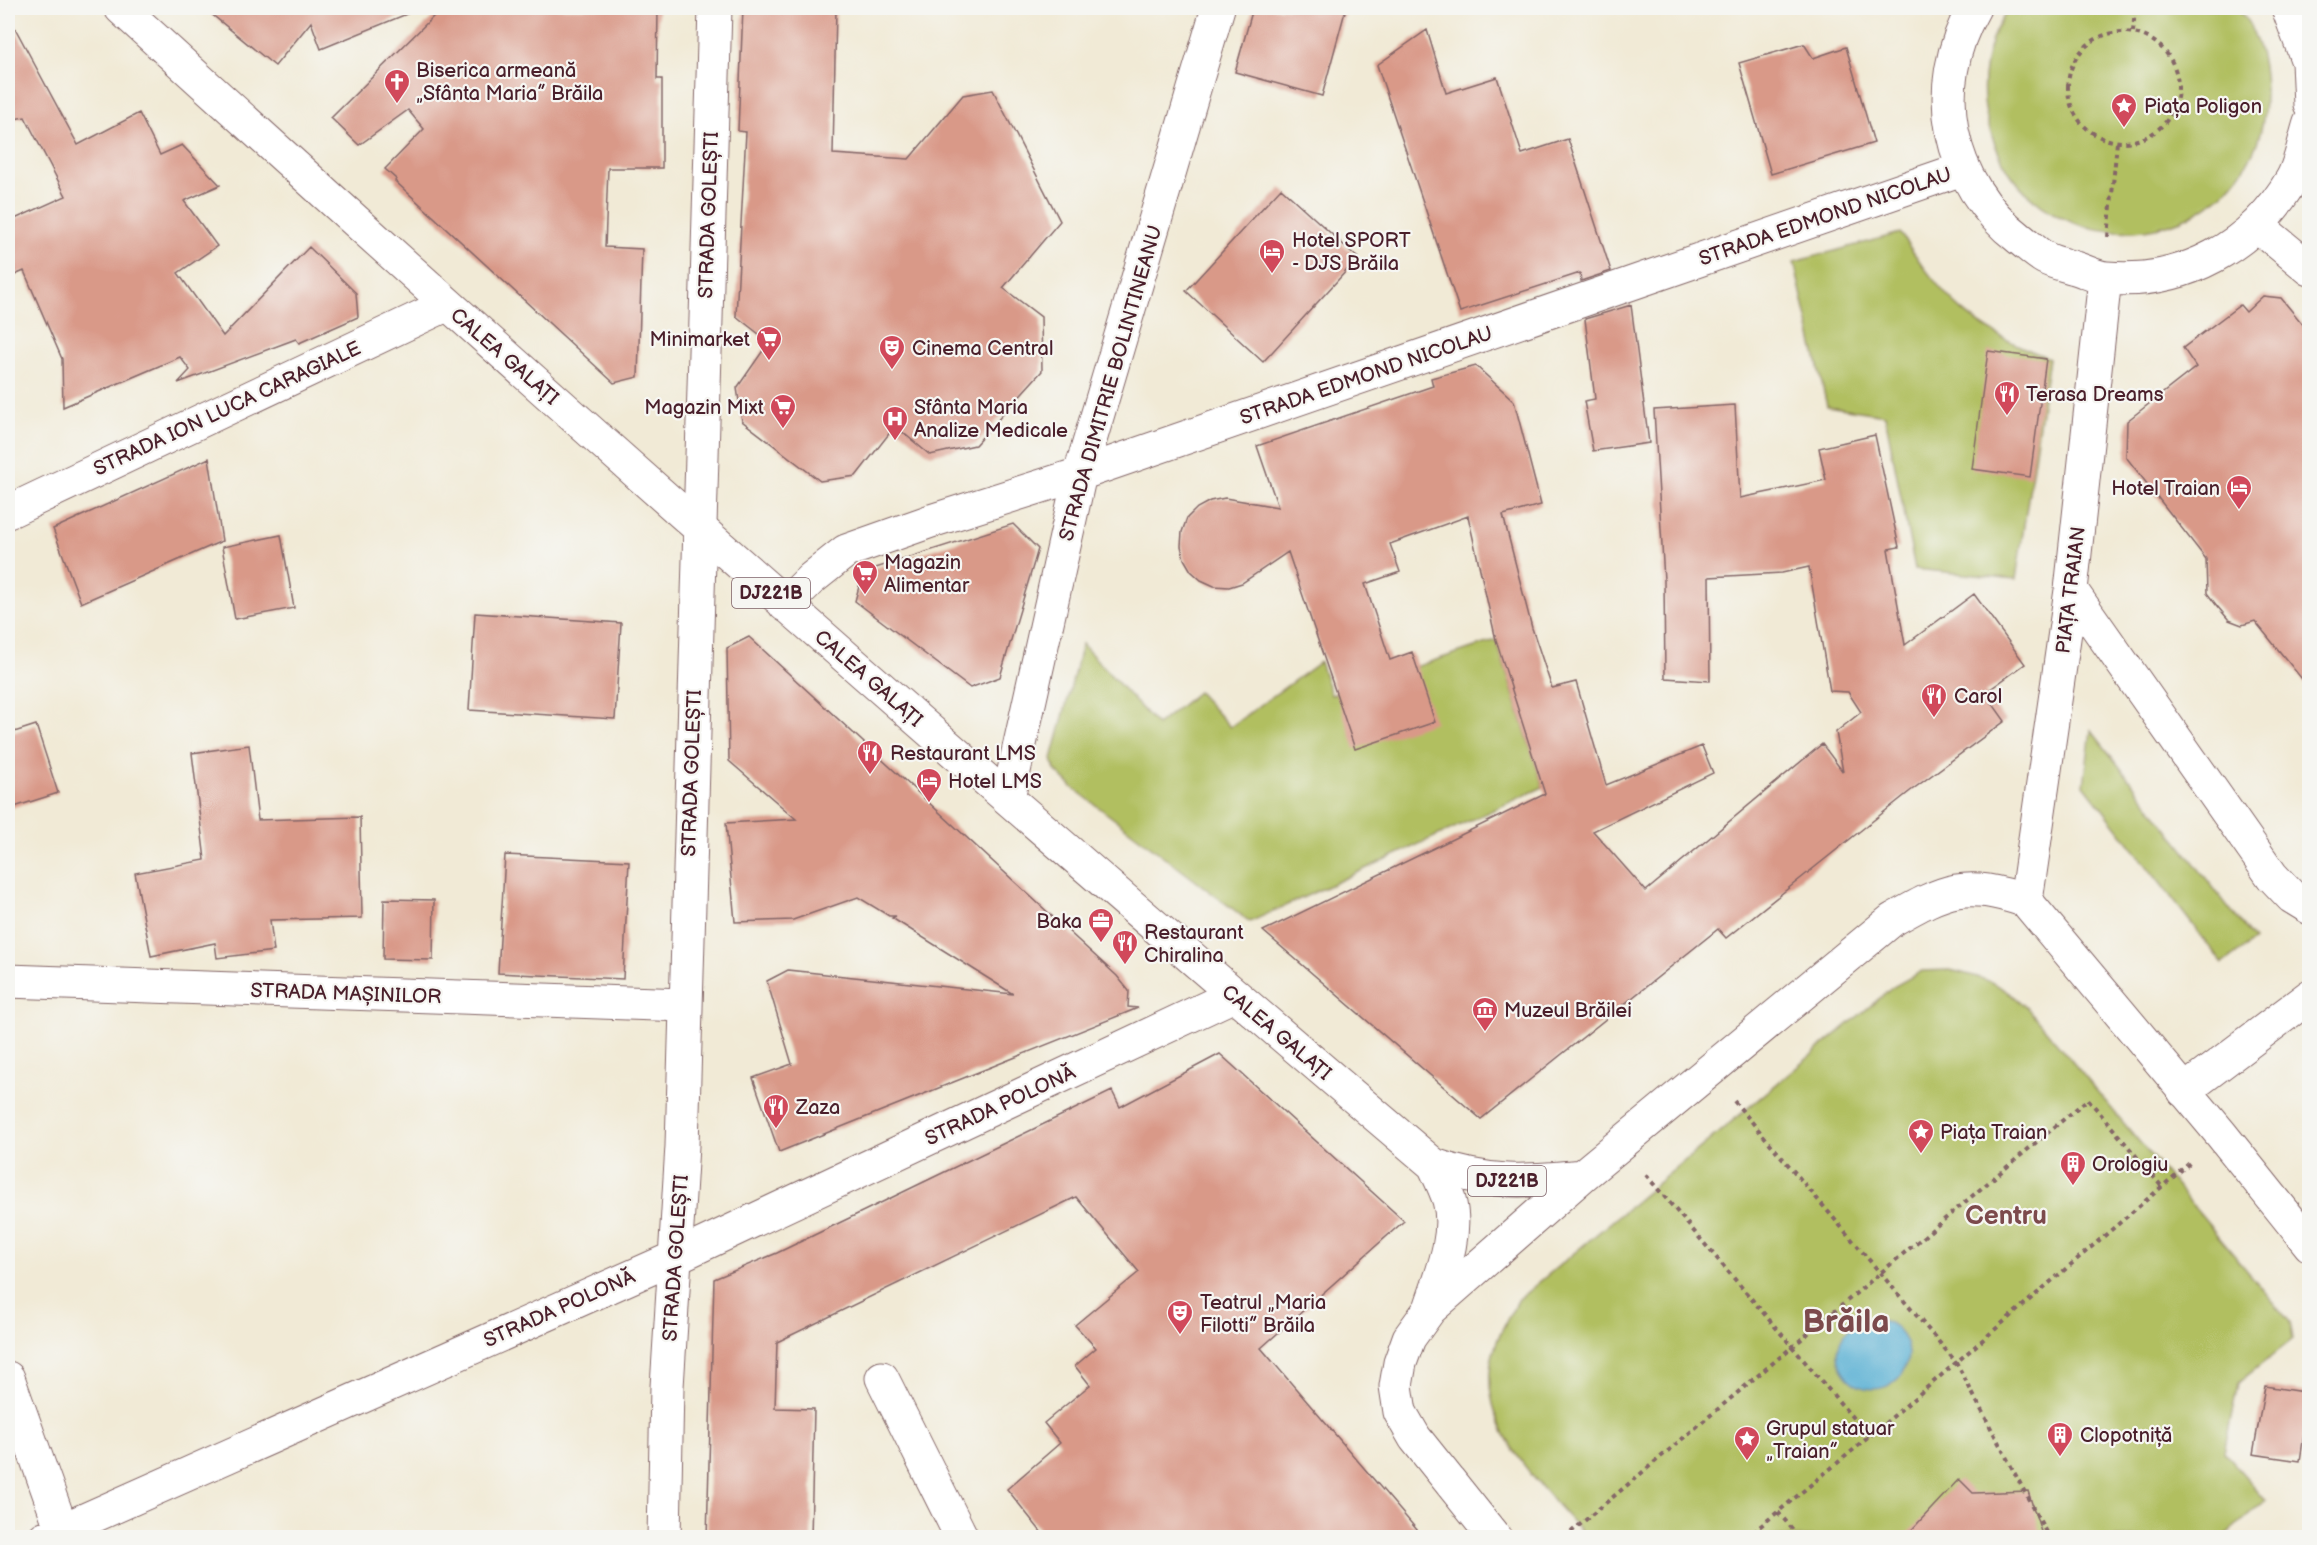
<svg xmlns="http://www.w3.org/2000/svg" width="2317" height="1545" font-family="'Balsamiq Sans',sans-serif">
<style>
.green{fill:#b1bf61;stroke:#7e6f46;stroke-width:1.5}
.water{fill:#56afd3;stroke:#50677f;stroke-width:1.5}
.building{fill:#d99988}
.lines{fill:none;stroke-linecap:round;stroke-linejoin:round}
.minor-casing{stroke:#846667;stroke-width:35}
.major-casing{stroke:#846667;stroke-width:35}
.path{stroke:#846667;stroke-width:4;stroke-dasharray:4.5 4.5;stroke-linecap:butt}
.minor{stroke:#fff;stroke-width:33}
.major{stroke:#fff;stroke-width:33}
.labels{text-anchor:middle;stroke-width:4.5;stroke-linejoin:round;paint-order:stroke}
.shield{fill:#f6f6f2;stroke:#7e6067;stroke-width:1.5}
.shield-label{font-size:18px;font-weight:bold;fill:#4a1f2b}
.poi-label{font-size:20px;fill:#4a1f2b;stroke:#f6f6f2;text-anchor:start}
.street-label{font-size:20px;fill:#4a1f2b;stroke:#f6f6f2}
.district-label{font-size:26px;font-weight:bold;fill:#7c4a4c;stroke:#f6f6f2}
.town-label{font-size:32px;font-weight:bold;fill:#7c4a4c;stroke:#f6f6f2}
</style>
<rect width="100%" height="100%" fill="#f6f6f2"/>
<filter id="ink" filterUnits="userSpaceOnUse"><feTurbulence type="fractalNoise" baseFrequency=".0167" numOctaves="2"/><feDisplacementMap in="SourceGraphic" scale="12" xChannelSelector="R" yChannelSelector="G"/><feConvolveMatrix kernelMatrix="1 2 1 2 8 2 1 2 1" color-interpolation-filters="sRGB"/></filter>
<filter id="wash" filterUnits="userSpaceOnUse"><feTurbulence type="fractalNoise" baseFrequency=".008" numOctaves="4" result="noise"/><feDisplacementMap in="SourceGraphic" scale="24" xChannelSelector="R" yChannelSelector="G"/><feGaussianBlur stdDeviation="1.35" result="paint"/><feColorMatrix in="noise" values="0 0 0 0 0 0 0 0 0 0 0 0 0 0 0 0 0 1.4 0 .05"/><feComposite in="paint" operator="in"/></filter>
<g filter="url(#wash)">
<rect width="100%" height="100%" fill="#f1ead6"/>
<path class="green" d="M2011 8H2238C2256 29 2264 59 2265 87 2272 251 2032 292 1988 123 1978 87 1985 35 2011 8Z
M1900 233C1946 301 1970 329 2049 358L2016 579 1915 569 1885 415 1827 406 1794 262Z
M1496 640 1543 787 1250 922 1072 787 1055 770 1052 759 1082 644 1157 725 1198 692 1230 727 1320 662 1331 695Z
M2091 730 2254 940 2223 964 2084 785Z
M1950 970C1990 979 2000 983 2030 1011L2290 1322 2293 1339 2238 1383 2224 1452 2266 1500 2223 1538 1586 1537C1547 1491 1485 1437 1490 1371 1492 1344 1506 1321 1519 1299L1893 987 1922 971Z"/>
<path class="water" d="M1838 1354a35 35 0 1 1 70 0a35 35 0 1 1-70 0Z"/>
<g id="blocks">
<path class="building" d="M204 8H418L419 9 321 49 311 22 275 66Z
M442 8H658L657 79H662V168H608L605 247 642 249 638 377 614 383 395 181 396 179 385 169 424 129 408 110 359 145 331 118Z
M743 8H836L833 154 909 159 963 95 993 90 1060 221 1003 288 1041 317 1042 371 975 445 930 455 895 426 856 476 820 481 742 421 737 388 769 342 736 316 746 132 738 131Z
M1253 8H1346L1322 96 1235 72Z
M8 15 78 145 139 113 160 155 182 145 220 185 184 201 217 246 178 273 223 336 309 247 356 293 358 317 299 343 296 339 178 383 190 370 180 357 63 407 62 359 24 271 8 278V222L66 196 25 117 8 120Z
M1427 30 1446 93 1497 77 1522 154 1568 139 1611 271 1581 281 1580 273 1460 312 1377 65Z
M1804 44 1813 58 1846 47 1874 143 1771 174 1739 63Z
M1281 188 1358 258 1263 362 1186 291Z
M2263 296 2281 298 2310 333V689L2255 621 2242 625 2229 620 2217 606 2207 593 2206 559 2126 457 2127 421 2196 367 2183 348 2240 305 2246 312Z
M1631 305 1649 443 1593 451 1584 401 1595 399 1585 319Z
M1988 351 2046 359 2030 477 1972 469Z
M1476 366 1514 401 1541 505 1503 515 1532 628 1552 688 1576 682 1606 785 1702 746 1713 773 1593 831 1646 891 1822 744 1843 772 1836 732 1861 712 1848 692 1830 691 1809 567 1782 573 1709 577 1710 681 1665 678 1664 580 1654 410 1735 405 1740 498 1826 480 1819 448 1875 435 1899 547 1888 549 1905 645 1974 594 2025 664 1985 693 2005 721 1909 792 1726 938 1718 929 1481 1119 1263 931 1545 794 1496 640 1468 516 1390 544 1400 572 1365 584 1390 660 1412 652 1435 722 1355 749 1288 552 1242 583 1229 587 1214 586 1201 580 1191 571 1184 559 1181 546 1182 532 1187 518 1197 508 1210 501 1225 498 1278 507 1257 446 1433 386 1431 378Z
M209 458 222 541 81 603 53 529Z
M1013 524 1038 549 1000 677 970 688 855 601 863 572Z
M281 535 294 608 235 619 222 547Z
M475 613 621 623 615 719 469 710Z
M749 637 1117 976 1129 991 1128 1007 1138 1008 779 1152 753 1078 792 1064 767 981 788 970 1013 994 892 918 896 916H889L858 897 793 920 735 922 726 823 796 819 729 761 727 648Z
M36 725 58 793 8 809V734Z
M249 745 258 820 360 817 362 918 270 920 274 951 217 958 215 943 151 956 135 873 205 860 192 753Z
M505 855 629 861 623 979 498 973Z
M384 899 434 900 433 960 383 959Z
M1220 1054 1404 1221 1261 1348 1424 1538H1046L1007 1489 1060 1443 1044 1423 1090 1385 1075 1366 1096 1348 1075 1325 1139 1272 1076 1197 777 1342 775 1408 814 1409 811 1538H707L714 1279 777 1253 1112 1091 1120 1107Z
M2265 1386 2310 1393 2300 1461 2253 1454Z
M1959 1479 1973 1493 2028 1491 2043 1538H1904Z"/>
</g>
</g>
<g filter="url(#ink)">
<use href="#blocks" fill-opacity="0" stroke="#846667" stroke-width="1.5"/>
<g class="lines">
<defs>
<path id="minor" d="M1974 8C1928 87 1947 183 2020 239 2028 245 2036 253 2045 258 2054 263 2066 265 2075 268 2085 271 2096 277 2106 278 2184 285 2253 246 2292 179 2301 163 2304 141 2310 123
M2288 8 2308 62 2310 105
M2258 226 2310 269
M8 512 446 305
M2071 590 2272 876 2292 897 2310 908
M785 605 811 579 846 551 931 521 1080 474 1962 169
M1008 798 1080 474 1218 8
M2026 901 2071 590 2105 278
M8 981 684 1005
M2184 1091 2310 996
M8 1378 62 1530
M882 1378 962 1538
M44 1538 676 1257 1234 995
M664 1538 667 1387 682 1146 715 8"/>
<path id="major" d="M121 8C551 401 989 787 1434 1165 1487 1184 1526 1182 1582 1176
M1430 1309C1441 1275 1459 1235 1449 1200 1445 1188 1439 1176 1434 1165
M1495 1538 1415 1438 1400 1412 1396 1386 1400 1363 1409 1338 1430 1309 1582 1176 1892 920C1946 889 1965 880 2026 901L2221 1134 2310 1245"/>
</defs>
<use href="#minor" class="minor-casing"/>
<use href="#major" class="major-casing"/>
<path class="path" d="M2133 32 2135 8
M2068 87a55 55 0 1 1 110 0a55 55 0 1 1-110 0Z
M2108 237 2117 142
M1734 1101 1956 1362 2049 1538
M1646 1175 1869 1437
M1778 1512 1800 1538
M1564 1538 2088 1099 2163 1188
M1746 1538 1869 1437 2192 1161"/>
<use href="#minor" class="minor"/>
<use href="#major" class="major"/>
</g>
</g>
<defs>
<symbol id="church-pin" viewBox="-11 -11 22 30"><path d="M0 17L-7.5 6A9.5 9.5 0 1 1 7.5 6Z" fill="#d1495b" stroke="#f6f6f2"/><path d="M-1.2-6h2.4v3.5h3.3v2.4h-3.3V6h-2.4V-.1h-3.3v-2.4h3.3Z" fill="#fff"/></symbol>
<symbol id="sight-pin" viewBox="-11 -11 22 30"><path d="M0 17L-7.5 6A9.5 9.5 0 1 1 7.5 6Z" fill="#d1495b" stroke="#f6f6f2"/><path d="M0-6L1.8-2.2L6-1.7L2.9 1.2L3.7 5.4L0 3.3L-3.7 5.4L-2.9 1.2L-6-1.7L-1.8-2.2Z" fill="#fff"/></symbol>
<symbol id="hotel-pin" viewBox="-11 -11 22 30"><path d="M0 17L-7.5 6A9.5 9.5 0 1 1 7.5 6Z" fill="#d1495b" stroke="#f6f6f2"/><path d="M-6-4.5h1.5V1H6V5H4.5V3h-9V5H-6ZM-4 0a1.8 1.8 0 1 1 3.6 0ZM.5 0V-2.5h3Q6-2.5 6 0Z" fill="#fff"/></symbol>
<symbol id="supermarket-pin" viewBox="-11 -11 22 30"><path d="M0 17L-7.5 6A9.5 9.5 0 1 1 7.5 6Z" fill="#d1495b" stroke="#f6f6f2"/><path d="M-6-5.5h2.5l.6 2H6L4.5 2H-2.5L-4.4-4H-6ZM-1.5 3.2a1.3 1.3 0 1 0 .1 0ZM3 3.2a1.3 1.3 0 1 0 .1 0Z" fill="#fff"/></symbol>
<symbol id="theatre-pin" viewBox="-11 -11 22 30"><path d="M0 17L-7.5 6A9.5 9.5 0 1 1 7.5 6Z" fill="#d1495b" stroke="#f6f6f2"/><path d="M-5-5.5Q0-4 5-5.5V0Q5 5 0 6Q-5 5-5 0ZM-3.3-2.5H-1v1.5H-3.3ZM1-2.5H3.3v1.5H1ZM-2.8 1Q0 5.5 2.8 1Z" fill="#fff"/></symbol>
<symbol id="restaurant-pin" viewBox="-11 -11 22 30"><path d="M0 17L-7.5 6A9.5 9.5 0 1 1 7.5 6Z" fill="#d1495b" stroke="#f6f6f2"/><path d="M-5-6h1v4h1v-4h1v4h1v-4h1v5L-1.5 .5V6h-2V.5L-5-1ZM5-6V6H3V1.5H1.5Q1.5-4 5-6Z" fill="#fff"/></symbol>
<symbol id="hospital-pin" viewBox="-11 -11 22 30"><path d="M0 17L-7.5 6A9.5 9.5 0 1 1 7.5 6Z" fill="#d1495b" stroke="#f6f6f2"/><path d="M-5-5h3v3.5h4V-5h3V5h-3V1.5h-4V5h-3Z" fill="#fff"/></symbol>
<symbol id="office-pin" viewBox="-11 -11 22 30"><path d="M0 17L-7.5 6A9.5 9.5 0 1 1 7.5 6Z" fill="#d1495b" stroke="#f6f6f2"/><path d="M-6-3h4V-5.5h4V-3h4V5H-6ZM-1-4.5V-3h2v-1.5ZM-6 0V1H6V0Z" fill="#fff"/></symbol>
<symbol id="museum-pin" viewBox="-11 -11 22 30"><path d="M0 17L-7.5 6A9.5 9.5 0 1 1 7.5 6Z" fill="#d1495b" stroke="#f6f6f2"/><path d="M0-6L6-3V-2H-6V-3ZM-5-1h2V3h-2ZM-1-1h2V3h-2ZM3-1h2V3H3ZM-6 4H6V6H-6Z" fill="#fff"/></symbol>
<symbol id="building-pin" viewBox="-11 -11 22 30"><path d="M0 17L-7.5 6A9.5 9.5 0 1 1 7.5 6Z" fill="#d1495b" stroke="#f6f6f2"/><path d="M-4-6H4V6H1V3H-1V6H-4ZM-2.5-4.3h1.7v1.8h-1.7ZM.8-4.3h1.7v1.8H.8ZM-2.5-1h1.7V.8h-1.7ZM.8-1h1.7V.8H.8Z" fill="#fff"/></symbol>
</defs>
<g fill-rule="evenodd">
<use href="#church-pin" x="382" y="67" width="30" height="40"/>
<use href="#sight-pin" x="2109" y="91" width="30" height="40"/>
<use href="#hotel-pin" x="1257" y="237" width="30" height="40"/>
<use href="#supermarket-pin" x="754" y="324" width="30" height="40"/>
<use href="#theatre-pin" x="877" y="333" width="30" height="40"/>
<use href="#restaurant-pin" x="1992" y="379" width="30" height="40"/>
<use href="#supermarket-pin" x="768" y="392" width="30" height="40"/>
<use href="#hospital-pin" x="880" y="404" width="30" height="40"/>
<use href="#hotel-pin" x="2224" y="473" width="30" height="40"/>
<use href="#supermarket-pin" x="850" y="558" width="30" height="40"/>
<use href="#restaurant-pin" x="1919" y="681" width="30" height="40"/>
<use href="#restaurant-pin" x="855" y="738" width="30" height="40"/>
<use href="#hotel-pin" x="914" y="766" width="30" height="40"/>
<use href="#office-pin" x="1086" y="906" width="30" height="40"/>
<use href="#restaurant-pin" x="1110" y="928" width="30" height="40"/>
<use href="#museum-pin" x="1470" y="995" width="30" height="40"/>
<use href="#restaurant-pin" x="761" y="1092" width="30" height="40"/>
<use href="#sight-pin" x="1906" y="1117" width="30" height="40"/>
<use href="#building-pin" x="2058" y="1149" width="30" height="40"/>
<use href="#theatre-pin" x="1165" y="1298" width="30" height="40"/>
<use href="#building-pin" x="2045" y="1420" width="30" height="40"/>
<use href="#sight-pin" x="1732" y="1424" width="30" height="40"/>
</g>
<g class="labels">
<g class="shield">
<rect x="732" y="578" width="78" height="30" rx="4.5"/>
<rect x="1468" y="1166" width="78" height="30" rx="4.5"/>
</g>
<g class="shield-label">
<text x="771" y="599">DJ221B</text>
<text x="1507" y="1187">DJ221B</text>
</g>
<g class="poi-label">
<text x="416" y="77">Biserica armeană<tspan x="416" dy="23">„Sfânta Maria” Brăila</tspan></text>
<text x="2144" y="113">Piața Poligon</text>
<text x="1292" y="247">Hotel SPORT<tspan x="1292" dy="23">- DJS Brăila</tspan></text>
<text x="750" y="346" text-anchor="end">Minimarket</text>
<text x="912" y="355">Cinema Central</text>
<text x="2026" y="401">Terasa Dreams</text>
<text x="764" y="414" text-anchor="end">Magazin Mixt</text>
<text x="914" y="414">Sfânta Maria<tspan x="914" dy="23">Analize Medicale</tspan></text>
<text x="2220" y="495" text-anchor="end">Hotel Traian</text>
<text x="884" y="569">Magazin<tspan x="884" dy="23">Alimentar</tspan></text>
<text x="1954" y="703">Carol</text>
<text x="890" y="760">Restaurant LMS</text>
<text x="948" y="788">Hotel LMS</text>
<text x="1082" y="928" text-anchor="end">Baka</text>
<text x="1144" y="939">Restaurant<tspan x="1144" dy="23">Chiralina</tspan></text>
<text x="1504" y="1017">Muzeul Brăilei</text>
<text x="796" y="1114">Zaza</text>
<text x="1940" y="1139">Piața Traian</text>
<text x="2092" y="1171">Orologiu</text>
<text x="1200" y="1309">Teatrul „Maria<tspan x="1200" dy="23">Filotti” Brăila</tspan></text>
<text x="1766" y="1435">Grupul statuar<tspan x="1766" dy="23">„Traian”</tspan></text>
<text x="2080" y="1442">Clopotniță</text>
</g>
<g class="street-label">
<text transform="translate(708 215) rotate(-88)" y="7">STRADA GOLEȘTI</text>
<text transform="translate(1825 216) rotate(-19)" y="7">STRADA EDMOND NICOLAU</text>
<text transform="translate(505 356) rotate(41)" y="7">CALEA GALAȚI</text>
<text transform="translate(1366 375) rotate(-19)" y="7">STRADA EDMOND NICOLAU</text>
<text transform="translate(1110 383) rotate(-74)" y="7">STRADA DIMITRIE BOLINTINEANU</text>
<text transform="translate(227 408) rotate(-25)" y="7">STRADA ION LUCA CARAGIALE</text>
<text transform="translate(2070 590) rotate(-83)" y="7">PIAȚA TRAIAN</text>
<text transform="translate(869 678) rotate(41)" y="7">CALEA GALAȚI</text>
<text transform="translate(691 773) rotate(-88)" y="7">STRADA GOLEȘTI</text>
<text transform="translate(346 993) rotate(2)" y="7">STRADA MAȘINILOR</text>
<text transform="translate(1277 1032) rotate(40)" y="7">CALEA GALAȚI</text>
<text transform="translate(1000 1105) rotate(-25)" y="7">STRADA POLONĂ</text>
<text transform="translate(675 1258) rotate(-86)" y="7">STRADA GOLEȘTI</text>
<text transform="translate(559 1308) rotate(-24)" y="7">STRADA POLONĂ</text>
</g>
<g class="district-label">
<text x="2006" y="1224">Centru</text>
</g>
<g class="town-label">
<text x="1846" y="1332">Brăila</text>
</g>
</g>
<rect width="2317" height="1545" fill="none" stroke="#f6f6f2" stroke-width="30"/>
</svg>
